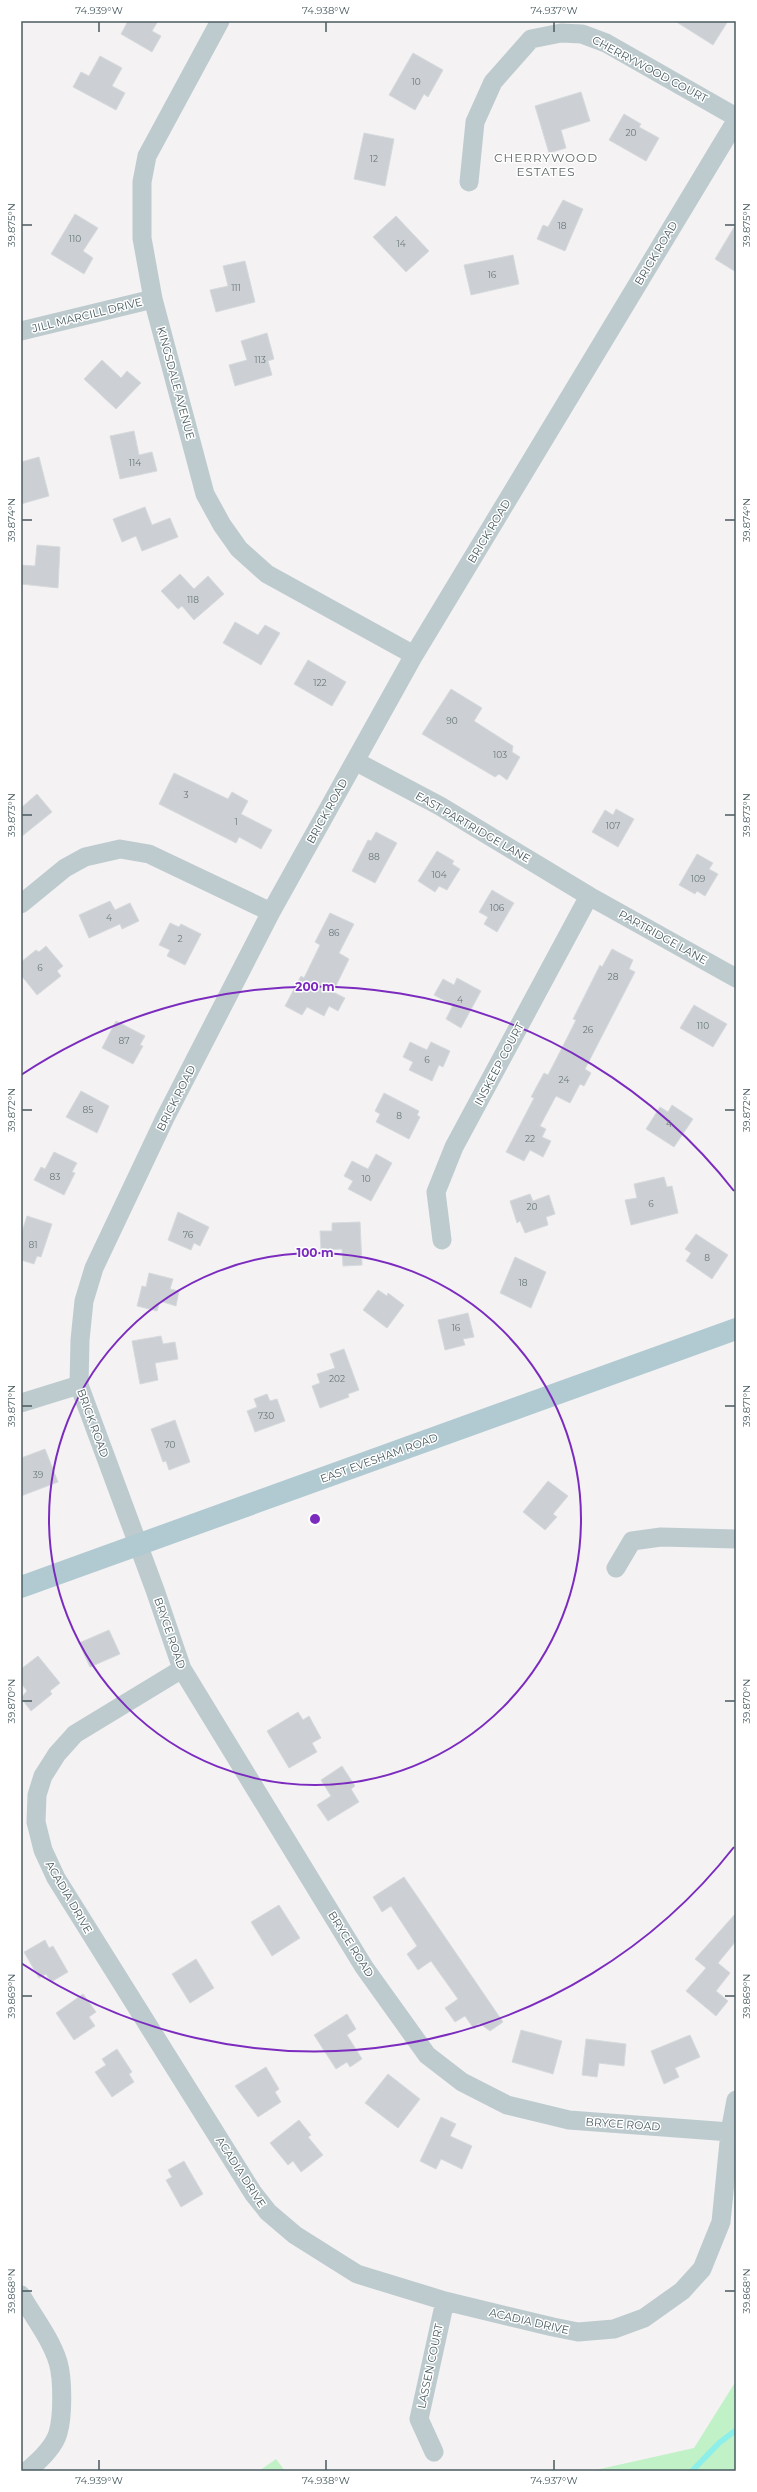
<svg xmlns="http://www.w3.org/2000/svg" width="757" height="2492" font-family="Montserrat,sans-serif">
<style>
.green{fill:#c1f1c6}
.lines{fill:none;stroke-linecap:round;stroke-linejoin:round}
.stream{stroke:#8defe9;stroke-width:5.5}
.building{fill:#ccd0d4;stroke:#d6dadd}
.minor{stroke:#bdcbcf;stroke-width:19}
.major{stroke:#b1cad1;stroke-width:22}
.ticks{fill:none;stroke:#495b60;stroke-width:1.5}
.ring{fill:none;stroke:#7b2cbf;stroke-width:2}
.labels{text-anchor:middle;stroke-width:3;stroke-linejoin:round;paint-order:stroke}
.number-label{font-size:9px;fill:#6a787d}
.street-label{font-size:11px;fill:#495b60;stroke:#fff}
.neighbourhood-label{font-size:12px;letter-spacing:1px;fill:#5e6567;stroke:#fff}
.centre{fill:#7b2cbf;stroke:#fff;stroke-width:2}
.ring-label{font-size:12px;text-anchor:middle;font-weight:bold;fill:#7b2cbf;stroke:#fff;stroke-width:3;stroke-linejoin:round;paint-order:stroke}
.neatline{fill:none;stroke:#495b60;stroke-width:1.5}
.ticks-label{font-size:10px;text-anchor:middle;fill:#495b60}
</style>
<rect width="100%" height="100%" fill="#f4f2f3"/>
<path class="green" d="M736 2381V2471H591L694 2448Z
M276 2459 285 2471H259Z"/>
<g class="lines">
<path class="stream" d="M692 2471 719 2443 736 2430"/>
</g>
<path class="building" d="M128 21H158L152 31 161 36 152 52 121 34Z
M675 21H728L713 45Z
M413 53 443 70 428 97 424 94 415 110 389 95Z
M100 56 122 68 112 86 125 93 116 110 73 87 81 72 89 76Z
M581 92 590 121 561 130 566 148 549 153 535 106Z
M624 114 641 124 639 127 659 138 646 161 609 140Z
M364 133 394 139 385 186 354 179Z
M563 200 583 209 565 251 537 239 543 225 548 227Z
M75 214 98 228 83 251 93 258 84 274 51 254Z
M396 216 429 251 406 272 373 237Z
M736 224V272L715 259Z
M513 255 519 284 471 295 464 265Z
M245 261 255 302 216 312 210 290 228 286 223 266Z
M267 333 274 359 268 361 272 375 235 386 229 365 247 360 241 341Z
M102 360 121 378 127 371 141 383 116 409 84 379Z
M134 431 139 455 152 452 157 471 120 479 110 436Z
M39 457 49 496 21 504V462Z
M145 507 152 525 170 518 178 537 142 551 136 536 122 542 113 519Z
M37 545 60 547 58 588 21 584V565L35 566Z
M180 574 194 589 208 576 224 594 194 620 182 606 178 609 161 591Z
M235 622 258 635 265 625 280 633 261 665 223 643Z
M308 660 346 682 332 706 294 684Z
M451 689 482 708 474 721 513 746 512 752 520 757 507 780 499 774 495 777 422 734Z
M174 773 228 799 232 792 248 801 241 814 272 830 261 849 239 837 236 843 159 804Z
M37 794 52 812 21 837V808Z
M616 809 634 819 618 847 592 832 605 810 613 815Z
M376 832 397 843 375 883 352 871 368 840 371 841Z
M437 851 454 861 452 864 460 869 447 890 439 886 435 892 418 881Z
M697 854 713 863 709 869 718 874 705 896 697 891 695 894 679 885Z
M492 890 514 903 497 932 484 924 488 917 479 912Z
M110 901 115 910 130 903 139 921 122 929 120 924 89 938 79 915Z
M330 913 354 924 339 953 349 959 333 992 345 998 338 1011 329 1006 324 1016 307 1007 302 1015 285 1006 301 976 304 978 320 945 315 942Z
M170 923 179 927 181 924 201 934 185 965 167 956 170 950 159 945Z
M46 946 63 966 57 971 61 976 37 995 21 975V962L36 950 39 952Z
M612 949 633 960 629 969 635 972 585 1069 591 1073 584 1086 580 1084 570 1103 556 1096 540 1126 546 1129 542 1137 551 1141 543 1157 530 1150 524 1161 506 1152 534 1098 531 1097 544 1073 548 1075 566 1040 576 1020 573 1019 600 965 602 967Z
M457 978 481 991 461 1028 446 1019 453 1005 434 995 443 979 454 985Z
M694 1005 727 1024 713 1047 680 1028Z
M116 1021 145 1036 140 1045 143 1046 133 1064 102 1048Z
M410 1042 427 1050 431 1042 450 1051 443 1067 439 1065 432 1081 409 1070 413 1062 403 1057Z
M81 1091 109 1106 97 1133 66 1117Z
M384 1093 419 1111 417 1115 420 1117 409 1139 376 1122 380 1114 375 1111Z
M672 1105 693 1119 674 1147 646 1129 660 1107 668 1112Z
M54 1152 77 1163 72 1172 75 1173 64 1195 34 1180 41 1167 45 1169Z
M376 1154 392 1163 371 1201 348 1189 353 1181 344 1176 352 1161 368 1169Z
M664 1177 667 1187 672 1186 678 1213 631 1225 625 1200 637 1198 634 1184Z
M530 1194 533 1201 549 1195 555 1214 546 1217 548 1225 525 1233 520 1221 517 1223 510 1201Z
M178 1212 209 1227 200 1246 194 1243 191 1250 168 1240Z
M27 1216 52 1224 41 1257 37 1256 34 1264 21 1260V1235Z
M360 1222 362 1265 343 1266 342 1249 321 1250 320 1231H332V1223Z
M696 1234 728 1255 712 1279 686 1261 691 1253 685 1249Z
M515 1257 546 1272 531 1308 500 1293Z
M149 1273 173 1279 170 1289 179 1291 176 1306 160 1301 157 1311 137 1306 142 1286 146 1287Z
M378 1290 387 1296 388 1293 404 1305 387 1328 363 1310Z
M468 1313 474 1337 463 1339 465 1345 445 1350 438 1320Z
M161 1336 163 1344 175 1342 178 1359 155 1363 158 1380 140 1384 132 1341Z
M344 1349 359 1390 348 1394 349 1397 320 1408 312 1386 320 1383 317 1374 335 1368 330 1354Z
M267 1394 270 1401 277 1399 285 1421 255 1432 247 1411 257 1407 254 1399Z
M175 1420 190 1462 169 1470 166 1461 163 1462 151 1429Z
M45 1449 58 1482 21 1496V1458Z
M548 1481 568 1496 553 1514 557 1517 545 1530 523 1512Z
M109 1630 120 1654 90 1667 79 1643Z
M38 1656 60 1683 50 1691 52 1694 31 1711 21 1698 27 1691 21 1683V1669Z
M298 1712 303 1720 309 1716 321 1738 312 1743 317 1752 289 1768 267 1731Z
M342 1766 355 1786 351 1789 359 1802 328 1821 317 1805 331 1796 321 1780Z
M404 1877 503 2022 490 2031 479 2023 474 2029 465 2016 455 2022 445 2008 458 1999 431 1961 418 1970 407 1954 417 1946 391 1906 382 1912 373 1897Z
M279 1905 300 1938 272 1956 251 1922Z
M736 1913V1941L718 1963 730 1973 716 1991 728 2001 716 2016 686 1991 706 1968 695 1959Z
M45 1940 49 1948 53 1946 68 1972 51 1982 46 1974 39 1978 24 1952Z
M196 1959 214 1988 190 2003 172 1974Z
M83 1994 96 2012 89 2017 95 2026 74 2040 56 2013Z
M347 2014 356 2029 347 2035 362 2059 350 2067 347 2062 336 2069 314 2035Z
M521 2030 562 2041 553 2074 512 2062Z
M690 2035 700 2057 675 2068 679 2077 664 2084 651 2051Z
M586 2039 626 2044 624 2066 599 2063 597 2077 582 2075Z
M117 2049 132 2072 129 2074 134 2082 112 2097 95 2072 106 2065 102 2059Z
M266 2067 279 2089 275 2092 281 2102 258 2117 235 2086Z
M388 2074 420 2099 398 2128 365 2103Z
M441 2117 456 2124 450 2136 472 2146 462 2169 441 2159 436 2169 420 2161Z
M299 2120 311 2135 308 2137 323 2155 301 2172 293 2161 288 2165 270 2143Z
M184 2161 203 2194 181 2207 166 2180 172 2177 168 2170Z"/>
<g class="lines">
<path class="minor" d="M220 21 147 156 142 182V238L153 299 205 494 222 525 239 549 267 574 414 655
M469 182 475 122 493 82 531 39 561 33 582 34 606 43 736 117
M21 331 153 299
M355 761 440 806 589 896 736 978
M21 904 65 868 85 857 120 849 149 854 271 912
M442 1240 436 1192 454 1147 589 896
M21 1403 79 1385
M616 1568 632 1541 661 1537 736 1539
M182 1669 75 1734 57 1754 43 1776 37 1795 36 1822 43 1850 56 1878 253 2193 268 2212 295 2235 357 2274 445 2301 553 2327 578 2332 614 2329 644 2318 682 2291 702 2269 721 2222 730 2132 736 2100
M730 2132 569 2120 507 2105 462 2082 427 2055 364 1967 182 1669 155 1590 79 1385 80 1340 84 1301 94 1268 165 1118 271 912 414 655 736 121
M21 2295C33 2316 51 2339 58 2362 63 2379 63 2416 58 2433 54 2447 38 2462 27 2471
M434 2452 419 2419 445 2301"/>
<path class="major" d="M21 1587 736 1329"/>
</g>
<path class="ticks" d="M99 22V32M326 22V32M554 22V32M22 225H32M725 225H735M22 520H32M725 520H735M22 815H32M725 815H735M22 1110H32M725 1110H735M22 1406H32M725 1406H735M22 1701H32M725 1701H735M22 1996H32M725 1996H735M22 2291H32M725 2291H735M99 2460V2470M326 2460V2470M554 2460V2470"/>
<g class="ring">
<circle cx="315" cy="1519" r="266"/>
<path d="M734 1847A532 532 0 0 1 21 1963M21 1075A532 532 0 0 1 734 1191"/>
</g>
<g class="labels">
<g class="number-label">
<text x="416" y="85">10</text>
<text x="631" y="136">20</text>
<text x="374" y="162">12</text>
<text x="562" y="229">18</text>
<text x="75" y="242">110</text>
<text x="401" y="247">14</text>
<text x="492" y="278">16</text>
<text x="236" y="291">111</text>
<text x="260" y="363">113</text>
<text x="135" y="466">114</text>
<text x="193" y="603">118</text>
<text x="320" y="686">122</text>
<text x="452" y="724">90</text>
<text x="500" y="758">103</text>
<text x="186" y="798">3</text>
<text x="236" y="825">1</text>
<text x="613" y="829">107</text>
<text x="374" y="860">88</text>
<text x="439" y="878">104</text>
<text x="698" y="882">109</text>
<text x="497" y="911">106</text>
<text x="109" y="921">4</text>
<text x="334" y="936">86</text>
<text x="180" y="942">2</text>
<text x="40" y="971">6</text>
<text x="613" y="980">28</text>
<text x="460" y="1003">4</text>
<text x="703" y="1029">110</text>
<text x="588" y="1033">26</text>
<text x="124" y="1044">87</text>
<text x="427" y="1063">6</text>
<text x="564" y="1083">24</text>
<text x="88" y="1113">85</text>
<text x="399" y="1119">8</text>
<text x="669" y="1127">4</text>
<text x="530" y="1142">22</text>
<text x="55" y="1180">83</text>
<text x="366" y="1182">10</text>
<text x="651" y="1207">6</text>
<text x="532" y="1210">20</text>
<text x="188" y="1238">76</text>
<text x="33" y="1248">81</text>
<text x="707" y="1261">8</text>
<text x="523" y="1286">18</text>
<text x="456" y="1331">16</text>
<text x="337" y="1382">202</text>
<text x="266" y="1419">730</text>
<text x="170" y="1448">70</text>
<text x="38" y="1478">39</text>
</g>
<g class="street-label">
<text transform="translate(650 69) rotate(28)" y="4">CHERRYWOOD COURT</text>
<text transform="translate(656 253) rotate(-59)" y="4">BRICK ROAD</text>
<text transform="translate(87 315) rotate(-14)" y="4">JILL MARCILL DRIVE</text>
<text transform="translate(176 383) rotate(75)" y="4">KINGSDALE AVENUE</text>
<text transform="translate(489 531) rotate(-59)" y="4">BRICK ROAD</text>
<text transform="translate(327 811) rotate(-61)" y="4">BRICK ROAD</text>
<text transform="translate(473 827) rotate(30)" y="4">EAST PARTRIDGE LANE</text>
<text transform="translate(663 937) rotate(29)" y="4">PARTRIDGE LANE</text>
<text transform="translate(499 1064) rotate(-62)" y="4">INSKEEP COURT</text>
<text transform="translate(176 1098) rotate(-63)" y="4">BRICK ROAD</text>
<text transform="translate(93 1423) rotate(70)" y="4">BRICK ROAD</text>
<text transform="translate(379 1458) rotate(-20)" y="4">EAST EVESHAM ROAD</text>
<text transform="translate(170 1633) rotate(71)" y="4">BRYCE ROAD</text>
<text transform="translate(69 1897) rotate(60)" y="4">ACADIA DRIVE</text>
<text transform="translate(351 1944) rotate(58)" y="4">BRYCE ROAD</text>
<text transform="translate(623 2124) rotate(4)" y="4">BRYCE ROAD</text>
<text transform="translate(241 2172) rotate(57)" y="4">ACADIA DRIVE</text>
<text transform="translate(529 2321) rotate(13)" y="4">ACADIA DRIVE</text>
<text transform="translate(430 2366) rotate(-78)" y="4">LASSEN COURT</text>
</g>
<g class="neighbourhood-label">
<text x="546" y="162">CHERRYWOOD<tspan x="546" dy="14">ESTATES</tspan></text>
</g>
</g>
<circle cx="315" cy="1519" r="6" class="centre"/>
<g class="ring-label">
<text x="315" y="991">200 m</text>
<text x="315" y="1257">100 m</text>
</g>
<rect width="757" height="2492" fill="none" stroke="#ffffff" stroke-width="44"/>
<rect x="22" y="22" width="713" height="2448" class="neatline"/>
<g class="ticks-label">
<text x="99" y="14">74.939°W</text>
<text x="326" y="14">74.938°W</text>
<text x="554" y="14">74.937°W</text>
<text transform="translate(11 225) rotate(-90)" y="4">39.875°N</text>
<text transform="translate(746 225) rotate(-90)" y="4">39.875°N</text>
<text transform="translate(11 520) rotate(-90)" y="4">39.874°N</text>
<text transform="translate(746 520) rotate(-90)" y="4">39.874°N</text>
<text transform="translate(11 815) rotate(-90)" y="4">39.873°N</text>
<text transform="translate(746 815) rotate(-90)" y="4">39.873°N</text>
<text transform="translate(11 1110) rotate(-90)" y="4">39.872°N</text>
<text transform="translate(746 1110) rotate(-90)" y="4">39.872°N</text>
<text transform="translate(11 1406) rotate(-90)" y="4">39.871°N</text>
<text transform="translate(746 1406) rotate(-90)" y="4">39.871°N</text>
<text transform="translate(11 1701) rotate(-90)" y="4">39.870°N</text>
<text transform="translate(746 1701) rotate(-90)" y="4">39.870°N</text>
<text transform="translate(11 1996) rotate(-90)" y="4">39.869°N</text>
<text transform="translate(746 1996) rotate(-90)" y="4">39.869°N</text>
<text transform="translate(11 2291) rotate(-90)" y="4">39.868°N</text>
<text transform="translate(746 2291) rotate(-90)" y="4">39.868°N</text>
<text x="99" y="2484">74.939°W</text>
<text x="326" y="2484">74.938°W</text>
<text x="554" y="2484">74.937°W</text>
</g>
</svg>
